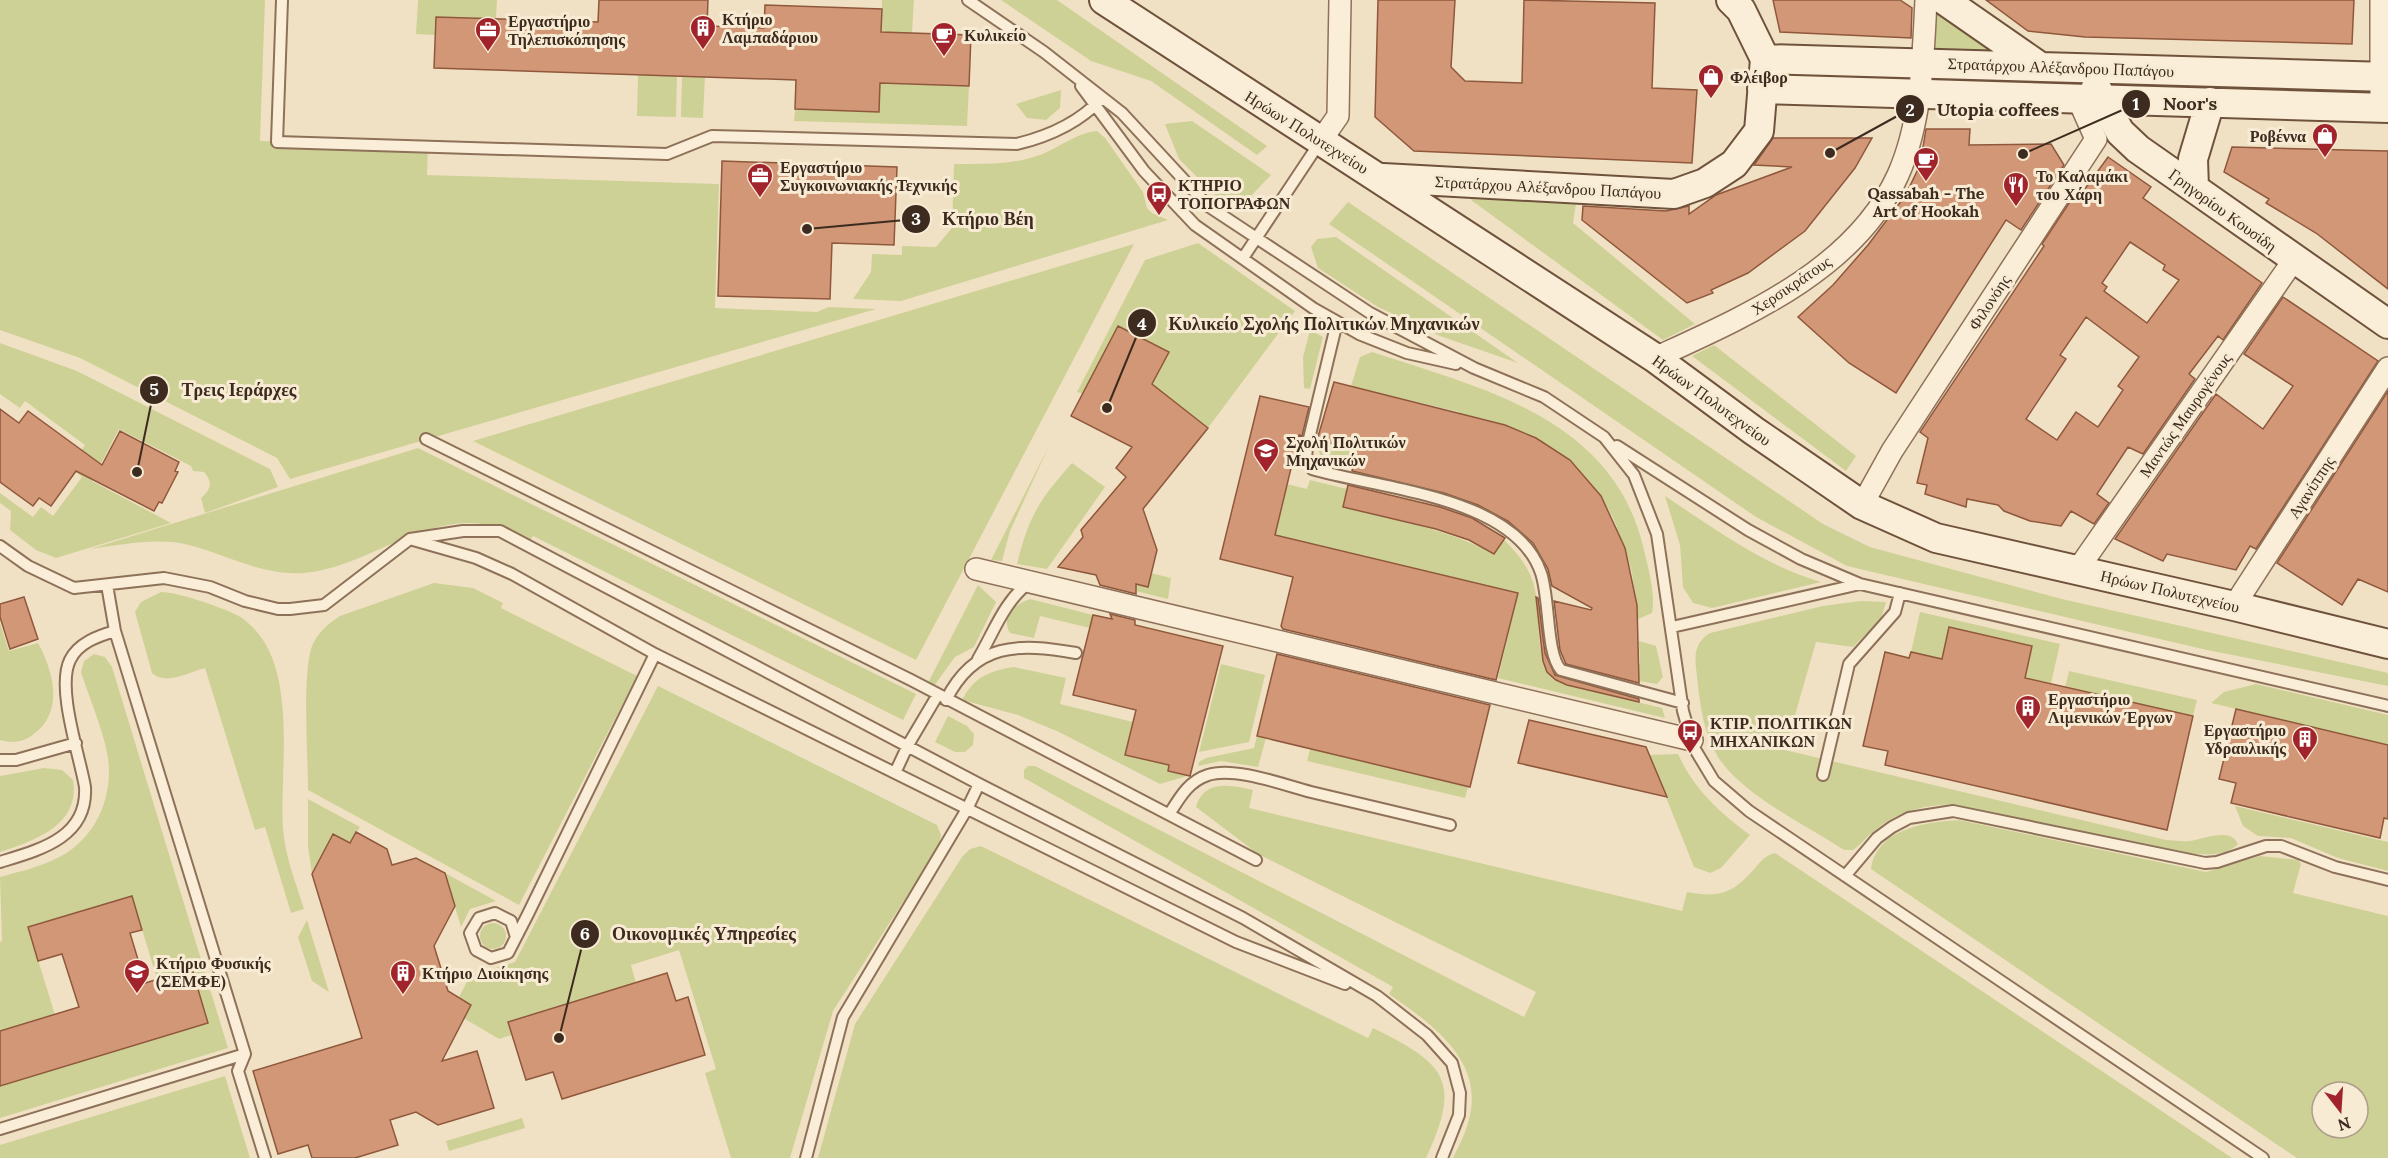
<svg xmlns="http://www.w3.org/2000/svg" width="2388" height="1158" font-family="Lora,serif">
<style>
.green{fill:#ced196;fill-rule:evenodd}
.building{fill:#d29777;stroke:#8f583c;stroke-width:1.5;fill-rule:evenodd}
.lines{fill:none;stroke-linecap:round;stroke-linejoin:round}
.lane-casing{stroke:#8e7159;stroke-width:14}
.street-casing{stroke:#8e7159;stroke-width:24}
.secondary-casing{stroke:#6f523c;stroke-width:32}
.lane{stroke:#fbeed8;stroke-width:10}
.street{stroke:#fbeed8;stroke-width:21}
.secondary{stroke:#fbeed8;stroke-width:28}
.labels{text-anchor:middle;stroke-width:6;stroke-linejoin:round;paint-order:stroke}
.poi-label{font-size:16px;font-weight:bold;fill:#3c2b1e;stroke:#f8ebd4;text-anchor:start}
.street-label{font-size:16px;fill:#3c2b1e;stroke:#f8ebd4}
.leader{fill:none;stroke:#3c2b1e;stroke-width:2}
.callout-dot{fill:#3c2b1e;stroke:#f8ebd4;stroke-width:2}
.mark-label{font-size:18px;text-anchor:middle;font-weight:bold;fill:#fff}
.callout-label{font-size:18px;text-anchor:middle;font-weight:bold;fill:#3c2b1e;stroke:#f8ebd4;stroke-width:6;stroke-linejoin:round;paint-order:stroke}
</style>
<rect width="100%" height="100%" fill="#f1e1c4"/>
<path class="green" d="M0 0H265L260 141 428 146 427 175 719 184 715 308 817 312 829 307 876 309 290 479 277 458 80 358 0 330Z
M418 0H497L496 19 437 17 436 35 416 34Z
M882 0H914L912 33 881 32Z
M1001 0H1057L1267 146 1257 155 1151 81 1091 61Z
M1937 6 2004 55 1935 52Z
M638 75 677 76 676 117 637 116Z
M682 76H705L703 118 681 117Z
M880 83 969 86 967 126 794 121 795 109 879 112Z
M2150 84 2367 91V94L2150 87Z
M1061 90 1060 108 1046 120 1027 118 1016 104Z
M1192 121 1271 175 1250 197 1234 200 1219 199 1179 159 1165 124Z
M1097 131 1105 138 1143 192 1147 208 1152 213 1168 220 901 301 853 299 871 272 872 254 902 255V246L936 247 952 228 954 164C983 164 1010 165 1037 156 1058 149 1075 133 1097 131Z
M1474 193 1577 197 1573 223 1695 324 1663 340 1471 200Z
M1348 202 1823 524 1870 547 2062 599 2388 673V686L2207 650 1847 566 1756 517 1329 224Z
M1336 237 1518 363 1440 336 1378 307 1318 268 1311 247 1317 239Z
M1198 243 1295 311 1208 428 1143 400 1169 352 1118 326 1083 394 1077 392 1145 260Z
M1134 244 916 660 473 441Z
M1310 330 1323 337 1310 389 1304 388 1303 357Z
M0 343 77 371 270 469 278 487 205 513 201 498C211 490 213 482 204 472L193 471 191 466 119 429 92 481 171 523 56 558 36 550 10 530 11 511 0 503V493L33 517 41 507 53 516 82 477 69 467 85 445 25 401 20 408 0 394Z
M1714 345 1856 456 1846 471 1692 356Z
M1372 352C1484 389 1614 418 1644 550 1648 568 1656 594 1652 613L1638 619 1632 573 1625 548 1601 533 1617 527C1606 501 1590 480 1570 460H1536L1546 444 1505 425 1481 418 1476 433 1456 429 1459 412 1351 386 1360 357Z
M1320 440 1357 449 1353 466 1321 457 1318 449Z
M1049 446 1010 531 1002 561 991 560Z
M418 448 916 694 903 720 533 536 528 544C514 537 498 527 482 524 422 515 364 568 304 573 262 576 228 555 189 545 156 537 123 545 90 549Z
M1072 463 1105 487 1047 569 1017 564C1029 516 1039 500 1072 463Z
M1310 480 1347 489 1343 507C1395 520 1447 529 1494 554L1504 540C1519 554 1531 570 1535 590 1543 623 1530 670 1567 685L1662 708 1665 718 1498 678 1518 593 1275 535 1287 484 1307 489Z
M1665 496C1715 529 1763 565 1821 582L1712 608 1693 603 1683 587 1680 545Z
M1127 567 1171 578 1168 599 1136 591Z
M434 583 473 588 503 603 501 608 637 676 519 905 308 790C308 757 302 673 312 646 318 632 328 624 340 616Z
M978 585 996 602 974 647 955 657 934 686 928 683Z
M161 592C178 593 194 599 210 604 222 609 237 613 247 622 300 665 279 769 283 829 285 856 296 883 304 909L291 913 265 827 255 830 205 668C189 672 166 686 152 673L135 612 141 602Z
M1030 599 1093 615 1090 628 1040 616 1034 638 1010 633C1000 617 1015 604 1030 599Z
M1860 601 1886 602 1881 619 1853 647 1816 642 1785 750 2166 840C2174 840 2183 842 2190 841 2204 839 2231 827 2238 844 2226 857 2202 855 2186 853L1952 804C1922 806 1897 811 1874 831 1866 837 1861 845 1853 850H1844C1807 826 1741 794 1718 757 1703 732 1700 705 1697 677 1695 659 1692 644 1710 633L1823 606Z
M1920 612 2060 644 2051 683 2025 678 2032 646 1950 627 1942 659 1911 652Z
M0 623 9 651 38 643C54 672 65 714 31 736 21 743 12 743 0 740Z
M1639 641 1656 646 1663 677 1657 684 1621 678V662L1640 664Z
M94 654 105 657 112 667 228 1048 0 1118V1086L208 1023 192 969 157 979 132 896 28 927 55 1015 0 1031V942L2 941 0 877C17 872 37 868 53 860 89 845 109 809 109 771 109 742 90 701 81 672L84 661Z
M1221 664 1265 675 1249 742 1199 752Z
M1014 667 1066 678 1060 704 1133 722 1169 765 1168 771 1187 776 1160 784 1059 732 1018 715 962 700C974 677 989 671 1014 667Z
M2069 671 2197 700 2193 716 2065 687Z
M2256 684 2388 715V745L2211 703 2224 692Z
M658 686 937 825 941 835 939 846 833 1011 790 1158H731L705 1073 716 1069 679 950 631 965 636 983 508 1022 512 1035 499 1039 465 1019 471 1005 459 997 470 976 515 962Z
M948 716 967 726 974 734 973 745 965 752H955L935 742Z
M1257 736 1266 738 1258 767 1221 761 1198 766 1199 762 1206 758 1254 748Z
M1310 749 1468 787 1465 798 1307 761Z
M1678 754C1694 789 1719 812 1750 835L1721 868 1710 873 1694 867 1649 755Z
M1028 766H1035L1524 1017 1536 992 1258 854 1196 807C1204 779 1231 785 1253 790L1249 808 1682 911 1687 892C1722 898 1733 893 1756 867 1761 861 1766 855 1775 853L2232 1158H1453C1459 1145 1466 1133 1469 1119 1485 1060 1430 1023 1389 994L1393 987 1024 778V770Z
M44 768 62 770 73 780C81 825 34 841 0 852V776Z
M308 799 360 827 350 843 332 834 312 874 308 846Z
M2235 806 2388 842V871L2338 858 2291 838 2258 836 2243 826Z
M1959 820 2206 872 2260 856 2298 860 2301 864 2293 893 2388 916V1158H2297L1871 869C1877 828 1927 822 1959 820ZM2322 1092H2358V1128H2322Z
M981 846 1368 1038 1373 1028C1446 1064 1462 1080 1426 1158H818L855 1024 962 857 970 849Z
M445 873 496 901 470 909 461 927Z
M307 920 329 992 312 981 298 937Z
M480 936a13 13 0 1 1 26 0a13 13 0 1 1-26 0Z
M225 1076 250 1158H0V1145Z
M522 1118 525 1128 449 1151 446 1141Z"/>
<path class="building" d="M599 0H708L707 26 764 28 765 5 882 9 881 32 971 35 969 86 880 83 879 112 795 109 796 80 434 68 436 17 598 22Z
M1378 0H1455L1451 67 1465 81 1522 83 1524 0 1655 3 1652 88 1697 90 1692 163 1414 151 1375 117Z
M1773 0H1900L1912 8 1911 38 1780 32Z
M1986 0H2354L2352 44 2085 37 2028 31Z
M1926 129H1970L1969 145 2051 144 2064 165 2021 230 2006 220 1896 393 1849 363 1798 317 1833 285 1868 245 1905 196 1920 165Z
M1773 138H1872L1855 168 1805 231 1748 273 1711 290 1713 293 1687 303 1582 220 1583 206 1666 211 1689 206V214L1716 195 1792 167 1754 165Z
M2232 147 2388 151V289L2316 233 2266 203 2269 199 2224 172Z
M2108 157 2151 187 2143 198 2262 283 2223 340 2218 336 2189 374 2195 379 2143 454 2128 447 2097 494 2109 503 2094 524 2071 511 2061 526 2030 521 2004 511 1998 505 1967 499 1966 507 1925 494 1927 485 1917 483 1928 438 1920 432 2044 246 2042 244 2079 188 2082 193ZM2130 242 2165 265 2163 270 2179 280 2147 323 2104 291 2107 287 2102 283ZM2086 317 2139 357 2118 386 2123 390 2098 427 2076 412 2057 440 2026 419 2066 359 2060 355Z
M722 161 897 167 894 245 832 243 830 299 718 296Z
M2283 297 2378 361 2256 549 2250 546 2236 570 2167 554 2163 561 2115 539 2216 394 2263 429 2293 386 2244 354Z
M1118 326 1169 352 1152 384 1208 428 1143 509 1157 550 1148 587 1136 584V594L1100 585 1096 575 1058 567 1083 537 1081 530 1126 477 1116 468 1132 447 1071 416Z
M1334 382 1505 425 1536 438 1570 460 1601 496 1625 548 1637 605 1639 683 1566 664 1560 650 1554 601 1591 610 1592 608 1552 586 1548 569 1533 543 1508 521 1478 505 1444 493 1352 471 1357 449 1317 440Z
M2388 391V592L2358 579 2342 605 2277 563Z
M1260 396 1309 407 1302 436 1299 435 1275 535 1518 593 1496 680 1283 629 1281 626 1293 577 1220 559Z
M0 409 19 423 28 411 102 465 120 431 179 462 175 471 178 472 162 503 159 502 154 511 76 471 51 506 39 498 33 506 0 482Z
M1348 485 1440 507 1472 518 1505 538 1494 554 1469 540 1436 529 1343 507Z
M24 597 38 639 10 649 0 617V604Z
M1536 597 1538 598 1545 653 1555 675 1639 699V702L1567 685 1556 680 1547 672 1543 661Z
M1110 614 1135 620V625L1223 646 1190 776 1168 771 1169 765 1125 755 1136 710 1073 695 1093 615 1112 619Z
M1949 627 2032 646 2025 678 2193 716 2167 830 1885 765 1888 751 1863 746 1885 652 1909 658 1911 652 1942 659Z
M1277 654 1490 705 1470 787 1257 736Z
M2236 709 2388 745V819L2384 818 2380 838 2231 803 2236 783 2219 779Z
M1529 720 1646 747 1667 797 1518 763Z
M356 832 387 849 392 865 416 858 445 873 455 906 434 946 448 991 471 1005 442 1061 477 1051 494 1108 438 1125 416 1112 390 1120 398 1145 355 1158H312L308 1145 278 1154 253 1071 362 1038 312 874 333 834 350 843Z
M132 896 142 930 130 933 145 983 192 969 208 1023 0 1086V1031L79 1007 62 954 38 961 28 927Z
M667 973 676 1001 688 997 705 1055 562 1099 553 1072 526 1080 508 1022Z"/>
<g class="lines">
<defs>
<path id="lane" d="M282 0 277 142 667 154 712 136 1017 144C1050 136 1079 123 1102 98
M968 0 1044 52 1122 113 1208 206 1370 313 1474 368 1544 397 1604 437 1634 475 1657 534 1683 711 1693 746 1714 781 1749 811 2263 1158
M1081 86 1144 171 1195 225 1313 308 1359 334 1407 353 1456 364
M1243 258 1320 142
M1337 322 1307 447 1306 459 1312 469C1379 489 1515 496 1541 573 1550 599 1546 654 1561 670L1683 703
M426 439 911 680 1256 860
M1617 446 1748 530 1801 559 1860 584 2388 706
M413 540 476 558 512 574 655 654 1236 942 1345 984
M0 546 28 566 74 588 164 578 210 587 245 601 278 609H290L324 605 410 539 463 531H500L979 784 1243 918 1377 996 1427 1035 1452 1063 1460 1093 1459 1115 1442 1158
M107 585 115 631 245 1054 238 1071 265 1158
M1672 627 1860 584
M978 659C994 632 1004 601 1030 582
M946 700C975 642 1019 643 1076 653
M0 760H16L76 743
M895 773 908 745 937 696
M1823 775 1849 664 1895 612 1900 593
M1170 813C1180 797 1189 781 1208 775 1234 766 1284 785 1311 792 1357 803 1404 814 1450 825
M0 862C39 850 88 838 85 787 80 757 56 688 70 660 78 643 98 636 115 631
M1845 876 1877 838 1892 827 1909 818 1953 811 2205 863 2217 862 2266 846H2281L2335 867 2388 880
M516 937 511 921 495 913 479 918 470 933 476 950 491 958 508 953 528 914 655 654
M0 1129 245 1054
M806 1158 843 1017 967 809 979 784"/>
<path id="street" d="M2381 108V0
M1322 139 1338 116 1340 0
M1655 358C1744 317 1855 270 1898 175 1922 121 1923 58 1926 0
M1862 505 1892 451 2096 139 2078 99
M976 569 1692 740
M2078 569 2293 261
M2234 606 2388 368"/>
<path id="secondary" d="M1104 0 1655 358 1754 431 1862 505 1936 538 2234 606 2388 644
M1944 0 2039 66
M1765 59 2388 77
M2096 87 2120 132 2138 149 2388 324
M1762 89 2388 108
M1383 178 1674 194 1705 183 1734 164 1759 131 1765 59 1741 10 1731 0
M2194 188 2193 159 2210 102"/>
</defs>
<use href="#lane" class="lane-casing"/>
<use href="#street" class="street-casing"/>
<use href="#secondary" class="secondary-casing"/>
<use href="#lane" class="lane"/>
<use href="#street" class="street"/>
<use href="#secondary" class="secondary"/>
</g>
<defs>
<symbol id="building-pin" viewBox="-11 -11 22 30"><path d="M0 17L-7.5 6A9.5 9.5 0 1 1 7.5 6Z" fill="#a1242d" stroke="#f8ebd4"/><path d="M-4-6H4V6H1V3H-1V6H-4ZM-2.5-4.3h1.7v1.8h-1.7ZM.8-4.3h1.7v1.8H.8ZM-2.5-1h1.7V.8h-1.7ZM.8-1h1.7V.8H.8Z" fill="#fff"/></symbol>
<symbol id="office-pin" viewBox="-11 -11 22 30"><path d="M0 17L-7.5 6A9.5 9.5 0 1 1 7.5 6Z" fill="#a1242d" stroke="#f8ebd4"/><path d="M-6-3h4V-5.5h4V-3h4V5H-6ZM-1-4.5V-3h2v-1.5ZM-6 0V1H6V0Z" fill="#fff"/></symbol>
<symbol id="cafe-pin" viewBox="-11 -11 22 30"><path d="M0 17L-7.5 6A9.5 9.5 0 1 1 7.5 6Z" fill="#a1242d" stroke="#f8ebd4"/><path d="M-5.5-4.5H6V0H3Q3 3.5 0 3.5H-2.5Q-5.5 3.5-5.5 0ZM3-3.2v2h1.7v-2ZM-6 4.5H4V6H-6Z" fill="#fff"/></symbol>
<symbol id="shop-pin" viewBox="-11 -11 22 30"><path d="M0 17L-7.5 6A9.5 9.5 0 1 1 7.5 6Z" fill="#a1242d" stroke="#f8ebd4"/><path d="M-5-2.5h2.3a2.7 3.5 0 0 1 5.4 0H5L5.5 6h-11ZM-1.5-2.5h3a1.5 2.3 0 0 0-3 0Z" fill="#fff"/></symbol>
<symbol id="restaurant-pin" viewBox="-11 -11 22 30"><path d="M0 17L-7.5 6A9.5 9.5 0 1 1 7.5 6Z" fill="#a1242d" stroke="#f8ebd4"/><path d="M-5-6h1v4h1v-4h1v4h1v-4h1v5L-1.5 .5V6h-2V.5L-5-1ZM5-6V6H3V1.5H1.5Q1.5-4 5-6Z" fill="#fff"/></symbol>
<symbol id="bus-pin" viewBox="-11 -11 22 30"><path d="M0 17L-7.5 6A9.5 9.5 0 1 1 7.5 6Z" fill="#a1242d" stroke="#f8ebd4"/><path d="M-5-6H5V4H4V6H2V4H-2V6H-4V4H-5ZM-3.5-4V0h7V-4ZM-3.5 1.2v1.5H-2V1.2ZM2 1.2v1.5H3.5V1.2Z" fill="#fff"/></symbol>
<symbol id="university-pin" viewBox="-11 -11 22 30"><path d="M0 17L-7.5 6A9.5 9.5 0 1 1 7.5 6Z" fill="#a1242d" stroke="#f8ebd4"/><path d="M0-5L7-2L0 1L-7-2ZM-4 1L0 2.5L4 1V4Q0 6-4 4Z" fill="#fff"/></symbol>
</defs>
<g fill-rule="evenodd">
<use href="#building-pin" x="688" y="13" width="30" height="40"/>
<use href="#office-pin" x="473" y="15" width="30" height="40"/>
<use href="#cafe-pin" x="929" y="20" width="30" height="40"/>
<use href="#shop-pin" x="1696" y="62" width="30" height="40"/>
<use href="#shop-pin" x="2310" y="121" width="30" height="40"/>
<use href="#cafe-pin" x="1911" y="145" width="30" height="40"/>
<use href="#office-pin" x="745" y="161" width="30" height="40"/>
<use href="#restaurant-pin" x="2001" y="170" width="30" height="40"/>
<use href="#bus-pin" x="1144" y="179" width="30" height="40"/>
<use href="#university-pin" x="1251" y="436" width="30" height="40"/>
<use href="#building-pin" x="2013" y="693" width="30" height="40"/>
<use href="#bus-pin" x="1675" y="717" width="30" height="40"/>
<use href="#building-pin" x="2290" y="724" width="30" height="40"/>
<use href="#university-pin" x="122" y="957" width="30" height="40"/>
<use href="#building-pin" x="388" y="958" width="30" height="40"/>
</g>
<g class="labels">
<g class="poi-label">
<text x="722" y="25">Κτήριο<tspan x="722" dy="18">Λαμπαδάριου</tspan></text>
<text x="508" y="27">Εργαστήριο<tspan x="508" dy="18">Τηλεπισκόπησης</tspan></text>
<text x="964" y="41">Κυλικείο</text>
<text x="1730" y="83">Φλέιβορ</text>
<text x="2306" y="142" text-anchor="end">Ροβέννα</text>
<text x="780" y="173">Εργαστήριο<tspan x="780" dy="18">Συγκοινωνιακής Τεχνικής</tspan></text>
<text x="2036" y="182">Το Καλαμάκι<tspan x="2036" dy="18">του Χάρη</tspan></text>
<text x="1178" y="191">ΚΤΗΡΙΟ<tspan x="1178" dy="18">ΤΟΠΟΓΡΑΦΩΝ</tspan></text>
<text x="1926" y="199" text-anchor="middle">Qassabah - The<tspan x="1926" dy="18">Art of Hookah</tspan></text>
<text x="1286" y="448">Σχολή Πολιτικών<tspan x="1286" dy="18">Μηχανικών</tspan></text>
<text x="2048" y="705">Εργαστήριο<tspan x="2048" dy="18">Λιμενικών Έργων</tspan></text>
<text x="1710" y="729">ΚΤΙΡ. ΠΟΛΙΤΙΚΩΝ<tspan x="1710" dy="18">ΜΗΧΑΝΙΚΩΝ</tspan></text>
<text x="2286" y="736" text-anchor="end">Εργαστήριο<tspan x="2286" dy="18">Υδραυλικής</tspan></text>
<text x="156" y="969">Κτήριο Φυσικής<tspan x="156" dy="18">(ΣΕΜΦΕ)</tspan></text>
<text x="422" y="979">Κτήριο Διοίκησης</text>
</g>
<g class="street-label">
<text transform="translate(2061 67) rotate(2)" y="6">Στρατάρχου Αλέξανδρου Παπάγου</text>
<text transform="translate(1307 132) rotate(32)" y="6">Ηρώων Πολυτεχνείου</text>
<text transform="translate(1548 187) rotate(3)" y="6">Στρατάρχου Αλέξανδρου Παπάγου</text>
<text transform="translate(2223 210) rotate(36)" y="6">Γρηγορίου Κουσίδη</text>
<text transform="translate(1791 285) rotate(-34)" y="6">Χερσικράτους</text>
<text transform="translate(1989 302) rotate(-57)" y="6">Φιλονόης</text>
<text transform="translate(1712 400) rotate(36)" y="6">Ηρώων Πολυτεχνείου</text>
<text transform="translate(2185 415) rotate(-55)" y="6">Μαντώς Μαυρογένους</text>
<text transform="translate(2311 487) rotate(-57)" y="6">Αγανίππης</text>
<text transform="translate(2170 591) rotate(13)" y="6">Ηρώων Πολυτεχνείου</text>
</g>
</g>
<path class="leader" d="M2023 154L2136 104M1830 153L1910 109M807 229L916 219M1107 408L1142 323M137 472L154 390M559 1038L585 934"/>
<g class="callout-dot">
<circle cx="2023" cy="154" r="6"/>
<circle cx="1830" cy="153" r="6"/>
<circle cx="807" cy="229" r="6"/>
<circle cx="1107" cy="408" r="6"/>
<circle cx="137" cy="472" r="6"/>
<circle cx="559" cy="1038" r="6"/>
<circle cx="2136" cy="104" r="15"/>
<circle cx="1910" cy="109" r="15"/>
<circle cx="916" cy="219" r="15"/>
<circle cx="1142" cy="323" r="15"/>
<circle cx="154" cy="390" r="15"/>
<circle cx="585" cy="934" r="15"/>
</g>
<g class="mark-label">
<text x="2136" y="110">1</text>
<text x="1910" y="116">2</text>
<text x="916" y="225">3</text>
<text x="1142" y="330">4</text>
<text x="154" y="396">5</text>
<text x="585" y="940">6</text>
</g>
<g class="callout-label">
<text x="2190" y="110">Noor's</text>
<text x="1998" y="116">Utopia coffees</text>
<text x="988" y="225">Κτήριο Βέη</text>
<text x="1324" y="330">Κυλικείο Σχολής Πολιτικών Μηχανικών</text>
<text x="239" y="396">Τρεις Ιεράρχες</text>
<text x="704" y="940">Οικονομικές Υπηρεσίες</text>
</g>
<g transform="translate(2340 1110) rotate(163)"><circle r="28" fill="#f8ebd4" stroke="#ad9e8b" stroke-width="1.5"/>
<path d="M0-4.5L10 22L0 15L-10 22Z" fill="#a1242d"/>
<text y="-9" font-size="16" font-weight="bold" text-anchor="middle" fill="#3c2b1e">N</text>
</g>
</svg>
